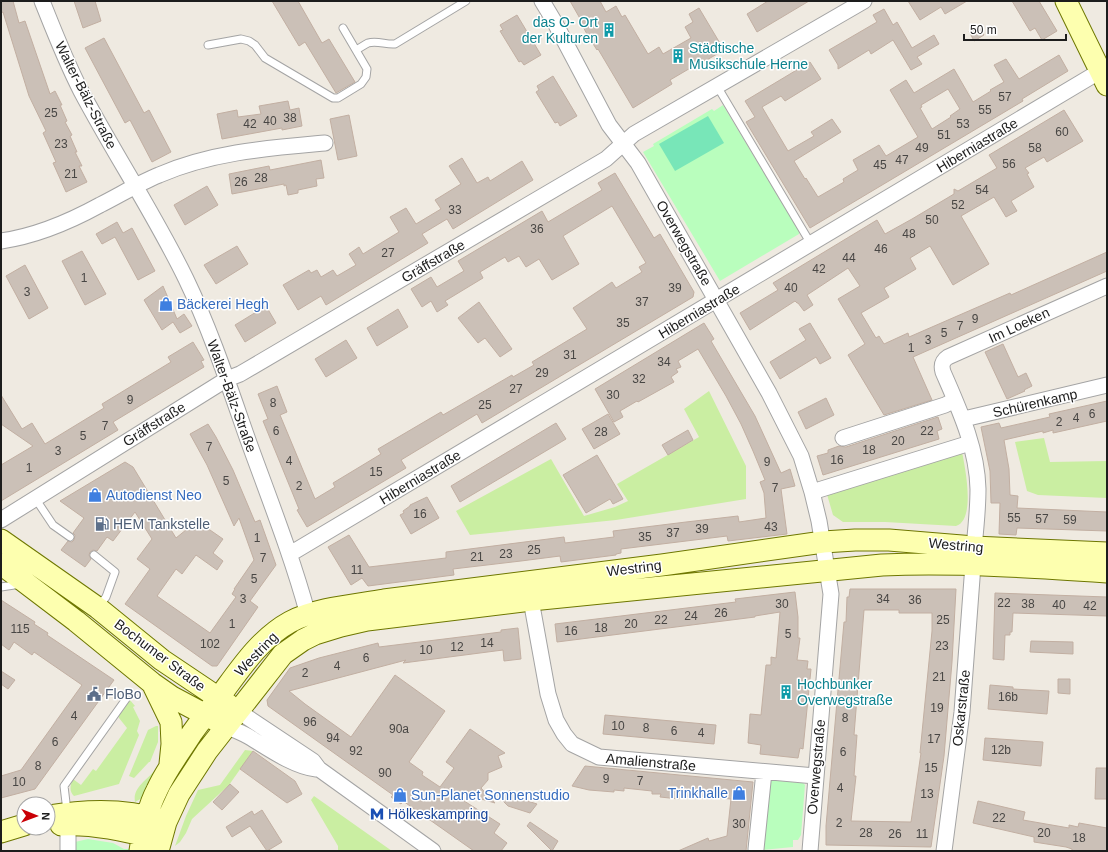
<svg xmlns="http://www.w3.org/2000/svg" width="1108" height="852" font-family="Arial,sans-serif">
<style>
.grass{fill:#caeea2}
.park{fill:#b9febd}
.pitch{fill:#78e6b8}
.building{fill:#cbc0b7;stroke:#c2afa2;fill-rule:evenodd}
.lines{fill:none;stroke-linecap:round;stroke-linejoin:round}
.lane-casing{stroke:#a4a4a4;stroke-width:9}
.street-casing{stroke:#a4a4a4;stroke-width:17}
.secondary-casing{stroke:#6e7700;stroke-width:23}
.lane{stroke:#fff;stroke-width:7}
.street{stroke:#fff;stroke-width:15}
.secondary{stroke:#fdffaf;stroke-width:21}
.labels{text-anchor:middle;stroke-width:3;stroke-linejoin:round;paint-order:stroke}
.number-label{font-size:12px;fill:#484644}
.culture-label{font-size:14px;fill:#0d838f;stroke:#fff;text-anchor:start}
.street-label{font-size:14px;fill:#1d1d1d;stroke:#fff}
.shop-label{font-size:14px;fill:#366cbe;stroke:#fff;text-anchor:start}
.service-label{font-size:14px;fill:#4e5e75;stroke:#fff;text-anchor:start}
.transit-label{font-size:14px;fill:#164399;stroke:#fff;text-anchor:start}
</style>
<rect width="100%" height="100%" fill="#efeae1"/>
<path class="grass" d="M709 391 746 466V499L616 520 470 535 456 511 551 459 584 516 615 507 628 501 617 484 699 437 684 409Z
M1044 438 1050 462 1107 461V498L1038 495 1027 491 1015 442Z
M962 452C965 467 976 520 956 526L885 522H843L833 515 826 491Z
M130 700 135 706 133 707 140 721 137 731 139 735 119 784 74 796C69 791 70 785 73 779L81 785 93 769 96 771 127 728 119 718 118 715Z
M156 726H158V742L150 762H149L134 778 129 776 148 730Z
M245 750 253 751 229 785 192 819 186 833 180 842 175 846 186 816 198 790 220 785Z
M157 767 160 768 144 797 135 802C132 786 150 779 157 767Z
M314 796 392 851H338V846L311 800Z"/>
<path class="park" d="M723 105 799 231V234L720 281 643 152 654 146 653 144 712 109 714 111Z
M768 780 803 783 805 785 801 835 798 840H793V847L761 850Z
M88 839 113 843 124 849H131L132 851H72L75 842Z"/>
<path class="pitch" d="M708 116 724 143 675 171 659 144Z"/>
<path class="building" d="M1 1H13L19 23 25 21 50 94 55 91 62 105H60L67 121 65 122 72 135 70 136 77 152H75L82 166H79L87 182 66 192 53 163 56 162 43 133 46 131 29 96 3 12 1 13Z
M74 1H95L101 21 83 28Z
M272 1H298L322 43 329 39 355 82 336 93 305 42 299 46Z
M570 1H600L606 12 616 6 622 17 625 15 648 54 659 47 663 54 691 38 685 27 693 22 689 14 699 8 724 50 705 61 704 60 670 80 672 84 633 108 598 49 597 50 588 36 581 23 582 22Z
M768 1H809L757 32 747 14Z
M908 1H967L945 14 941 7 920 20Z
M1012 1H1039L1057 31 1042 40 1035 28 1030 31Z
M884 9 893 25 897 22 912 48 934 35 939 44 917 57 922 64 911 70 893 40 871 54 869 50 838 69V65L829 50 877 22 873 15Z
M517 15 541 55 524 65 521 61 519 62 500 31 503 30 500 25Z
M978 25 984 35 974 41 969 31Z
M104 38 144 113 149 110 171 152 152 162 130 120 125 123 85 48Z
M1059 55 1068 71 1022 99 1023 101 810 228 746 122 755 117 745 101 810 62 821 79 785 101 781 96 762 107 788 151 814 136 811 132 832 119 841 132 794 161 805 179 806 178 818 197 844 182 843 179 858 170 853 160 879 145 886 156 918 137 890 90 906 80 914 93 954 69 973 102 991 91 990 90 1004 82 994 65 1006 59 1019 79ZM948 89 960 109 950 116 951 117 932 129 920 108 922 107 921 105Z
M553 76 577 116 560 126 558 122 555 123 536 92 539 90 537 86Z
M288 101 290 110 299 108 302 126 282 130V128L222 139 217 114 237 110 238 117 261 114 259 106Z
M1064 110 1083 141 1047 162 1044 157 1025 168 1029 173 1027 174 1034 187 1011 201 1017 211 1006 217 994 197 961 216 989 264 953 285 930 246 910 258 916 269 884 288 889 297 861 313 876 338 879 336 884 344 908 333 909 337 1010 293 1011 295 1107 252V271L913 357 932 400 884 415 848 355 865 344 838 299 860 286 848 268 807 295 813 305 804 311 798 303H797L795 301 750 330 740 313 778 290 773 283 877 220 885 234 912 219 954 194V189L958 191 997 168 989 155Z
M349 115 357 156 338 160 330 119Z
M462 158 477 183 488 177 490 181 522 161 533 180 453 229 447 219 422 234 428 243 326 305 321 296 298 310 283 285 309 270 311 273 317 270 321 277 333 270 337 276 356 265 349 254 359 247 363 254 399 232 390 217 406 208 416 224 441 209 435 200 461 184 449 166Z
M321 160 324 178 316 179 317 186 298 190V193L288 195 286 185 284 186V184L232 194 229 174 269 166 270 170Z
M615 173 654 238 660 234 694 292 693 297 482 423 477 414 401 460 406 468 307 527 297 510 299 509 263 421 268 419 258 394 277 386 287 412 280 415 315 499 335 487 333 483 381 454 378 449 441 412 443 415 512 375 513 377 534 365 532 362 587 329 573 308 612 282 616 288 642 272 639 267 646 263 612 206 563 236 579 264 552 280 539 259 526 267 519 256 508 262 505 257 480 272 483 278 445 301 448 305 437 312 431 301 422 307 411 289 431 277 437 287 464 271 458 261 542 211 548 222 602 190 598 183Z
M207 186 218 205 185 225 174 205Z
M117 222 123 233 132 228 155 271 138 280 115 237 102 244 96 234Z
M237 246 248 264 216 284 204 265Z
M82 251 106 294 85 305 62 261Z
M25 265 48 308 29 319 6 276Z
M163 286 177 319 184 314 192 326 180 333 173 322 162 330 144 300Z
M479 302 512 349 500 357 485 338 478 343 458 318Z
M266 306 276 323 245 342 235 325Z
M398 309 408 327 377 346 367 328Z
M704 323 714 339 711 341 755 416 781 473 790 469 795 486 781 489 787 534 728 541 727 536 621 549V553L616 554V555L561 562 560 556 521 561 453 569 454 575 368 586 362 578 351 585 328 547 349 535 369 567 446 558V552L564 537 565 543 614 537 613 531 686 522 738 516 739 522 766 518 764 493 760 482 765 480 753 451 741 424 726 396 698 349 678 361 681 367 676 369 678 372 671 377 674 382 638 402 637 401 620 411 623 417 614 422 595 389Z
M810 323 831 358 820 364 816 357 780 379 770 362 806 340 799 329Z
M346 340 357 358 326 377 315 359Z
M193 342 204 360 201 361 204 367 113 422 118 430 1 501V465L33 446 1 424V395L22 429 32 423 45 444 104 408 102 404 171 362 168 357Z
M1003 344 1018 377 1026 373 1032 386 1024 390 1025 391 1007 399 985 352Z
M826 398 834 415 806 429 798 412Z
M1107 401V421L1053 433V430L1043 433V431L1004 440 1009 469 1010 495 1018 496 1017 508 1107 512V531L1017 528 1016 535 999 534 1000 503H991L990 471 981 427 999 423 1001 428 1050 417 1049 414Z
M608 414 620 434 594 449 582 429Z
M938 417 942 429 937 431 939 439 823 475 817 456 828 453V450L839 446 846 447Z
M556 423 566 439 460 502 451 486Z
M208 424 216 437 233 470 255 522 260 520 276 565 250 601 258 607 217 666H212L125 604 150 569 137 559 152 539 135 512 113 541 107 537 97 551 93 550 90 552 89 555 91 559 85 567 61 550 68 541 72 542 74 540 75 535 73 533 84 518 60 501 125 462 133 467 176 538 197 521 223 539 213 553 223 561 217 570 196 555 182 574 176 569 157 596 210 633 236 597 232 594 235 589H234L254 560 239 518 234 526 207 465 190 434Z
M688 430 693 440 668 455 662 445Z
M597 455 623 499 613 504 610 499 586 513 563 475Z
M427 497 439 518 411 534 400 515 404 513 403 511 410 506V505Z
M850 589H956L952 662 944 756 931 847 826 845V826L844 622H846L847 597H849ZM864 610H899V613H932V631L920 753H921L911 822 851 821 856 776H854L857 735H854Z
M795 592 798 617V638H800L797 660 808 661 807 669H811L803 749 800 748 798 758 760 754 761 745 748 743 750 714 761 715 766 665H771V657L776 658 780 612 755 616V617L557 642 555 624 736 602 735 599Z
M995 593 1107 597V616L1013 613 1012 632H1010V635H1005L1004 660 993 659Z
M1 600 35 622 34 624 48 633 47 635 114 680 35 789 1 798V776L21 770 82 685 34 652 32 655 14 642 9 650 1 644Z
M518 628 521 659 504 661 503 650 403 663 406 660 289 691 305 704 351 737 395 675 445 711 409 762 423 772 422 775 440 787 454 768 446 762 470 729 505 753 498 756 502 767 488 773V780L481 788 495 803 444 788 500 824 494 833 507 843 501 851H474L403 801 401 804 391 797 393 795 268 706 267 700 290 668 319 658 378 643 379 647 501 632V630Z
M1031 641 1073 642V654L1030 652Z
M1 671 15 680 8 689 1 684Z
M1058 679H1070V694L1058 693Z
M990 685 1013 687V689L1049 691 1047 714 988 709Z
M605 715 716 725 714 744 603 734Z
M985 738 1043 742 1041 766 983 760Z
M253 751 295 781 302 794 287 803 240 769Z
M585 766 753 782 746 851H678L708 838 709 841 727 836 731 799 688 795V797L680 796 679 799 660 797 661 794H652V791L624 788V791L614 790V792L589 790 572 786Z
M1096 768H1107V799H1095Z
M230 784 239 792 222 810 213 802Z
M510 790 518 798 537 804 530 813 508 806 501 799Z
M978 801 1025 812 1023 820 1069 828V825L1078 827 1079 823 1107 828V851H1072V849L1066 847 1034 842V837L973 823Z
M262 810 282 842 267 851 250 826 232 837 226 827 252 811 254 815Z
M530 822 558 841 552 851 527 826Z"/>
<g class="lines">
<defs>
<path id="lane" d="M208 45 241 39 249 41 255 45 265 58 333 98H338L361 84 366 77 367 69 343 28
M356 50C360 48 364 45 368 43 377 40 386 45 395 44L466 1
M717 86 811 244
M35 498 53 525 70 537
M94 555 115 572 106 597 99 606
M1 587 21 584
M67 811 64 786 126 699"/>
<path id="street" d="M42 1C54 31 66 62 81 91 115 155 155 215 186 279 211 331 229 386 248 440 269 498 292 556 308 615
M542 1 554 21 609 125 638 163 769 393 801 456 812 492 819 521 831 594 810 851
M1 241C36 236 69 222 100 205 120 195 139 183 159 175 212 152 269 148 325 143
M964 419 1107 385
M843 438 945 405 955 400
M812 492 970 443
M1 520 227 379 240 374 606 159 634 134 864 1
M974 547C976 528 978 508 978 489 977 447 959 409 943 372 941 365 942 361 948 357L1107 286
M290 554 1107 67
M531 600 548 694 556 720 564 734 572 744 599 757 815 776
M238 711 313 761 319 769 433 851
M226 726C234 730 243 733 251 738 269 749 295 767 316 769
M756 849 764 772
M68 851V825
M944 851 962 712 973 565"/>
<path id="secondary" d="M1066 1 1107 85
M1 540 98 608 162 660 229 705
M1 564 76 621 152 683 172 697 217 721
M154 687 171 722 172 744 170 764
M48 816C85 810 124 808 160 820
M61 825C93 823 126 831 157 839
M1 832 24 825
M140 851C143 830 147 809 157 790 166 770 180 752 192 733 202 719 213 705 223 692 242 666 261 638 290 622 316 608 355 605 384 600L662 565 823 542 855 540H889L974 547 1107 553
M158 851 166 822 179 794 207 751 283 654 303 640 315 634 341 626 367 620 531 600 882 565C957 562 1032 567 1107 572"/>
</defs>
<use href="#lane" class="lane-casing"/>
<use href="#street" class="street-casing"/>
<use href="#secondary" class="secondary-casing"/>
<use href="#lane" class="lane"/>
<use href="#street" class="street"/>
<use href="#secondary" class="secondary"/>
</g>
<defs>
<symbol id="building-bare" viewBox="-9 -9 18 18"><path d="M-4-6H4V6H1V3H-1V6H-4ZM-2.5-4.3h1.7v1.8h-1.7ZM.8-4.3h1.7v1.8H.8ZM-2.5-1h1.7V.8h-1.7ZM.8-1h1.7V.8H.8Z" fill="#0f9aa8" stroke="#fff" stroke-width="2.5" paint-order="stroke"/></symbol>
<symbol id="shop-bare" viewBox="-9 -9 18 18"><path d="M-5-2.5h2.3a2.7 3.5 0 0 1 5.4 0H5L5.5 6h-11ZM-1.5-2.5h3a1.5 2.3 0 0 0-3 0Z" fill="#3f7fe0" stroke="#fff" stroke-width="2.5" paint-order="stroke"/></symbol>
<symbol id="fuel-bare" viewBox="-9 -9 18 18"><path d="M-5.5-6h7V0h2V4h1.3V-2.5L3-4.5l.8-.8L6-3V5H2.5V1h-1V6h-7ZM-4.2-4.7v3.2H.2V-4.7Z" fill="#5c6f8a" stroke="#fff" stroke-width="2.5" paint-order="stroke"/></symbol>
<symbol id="civic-bare" viewBox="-9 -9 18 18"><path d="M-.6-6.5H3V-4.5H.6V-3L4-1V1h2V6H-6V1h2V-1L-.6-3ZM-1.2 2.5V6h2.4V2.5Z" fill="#5c6f8a" stroke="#fff" stroke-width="2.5" paint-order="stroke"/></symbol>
<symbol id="metro-bare" viewBox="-9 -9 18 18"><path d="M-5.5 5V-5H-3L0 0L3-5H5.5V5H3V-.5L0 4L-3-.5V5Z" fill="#1a4fb4" stroke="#fff" stroke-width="2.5" paint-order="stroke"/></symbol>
</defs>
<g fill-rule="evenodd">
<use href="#building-bare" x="599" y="20" width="20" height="20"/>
<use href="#building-bare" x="668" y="46" width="20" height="20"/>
<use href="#shop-bare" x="156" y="294" width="20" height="20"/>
<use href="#shop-bare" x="85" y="485" width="20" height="20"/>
<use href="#fuel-bare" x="92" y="514" width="20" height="20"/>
<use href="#building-bare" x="776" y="682" width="20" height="20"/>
<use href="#civic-bare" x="84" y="684" width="20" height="20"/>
<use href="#shop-bare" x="729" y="783" width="20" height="20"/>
<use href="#shop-bare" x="390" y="785" width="20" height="20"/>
<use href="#metro-bare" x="367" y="804" width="20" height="20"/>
</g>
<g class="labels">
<g class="number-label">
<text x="1005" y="101">57</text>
<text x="985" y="114">55</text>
<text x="51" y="117">25</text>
<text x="290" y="122">38</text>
<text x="270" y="125">40</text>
<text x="250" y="128">42</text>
<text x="963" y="128">53</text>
<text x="1062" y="136">60</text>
<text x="944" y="139">51</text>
<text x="61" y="148">23</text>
<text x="922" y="152">49</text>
<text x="1035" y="152">58</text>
<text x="902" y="164">47</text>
<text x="1009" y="168">56</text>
<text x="880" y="169">45</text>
<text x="71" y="178">21</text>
<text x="261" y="182">28</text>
<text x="241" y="186">26</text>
<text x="982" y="194">54</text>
<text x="958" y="209">52</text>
<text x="455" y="214">33</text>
<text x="932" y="224">50</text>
<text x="537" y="233">36</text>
<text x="909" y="238">48</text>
<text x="881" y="253">46</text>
<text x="388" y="257">27</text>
<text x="849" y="262">44</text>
<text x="819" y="273">42</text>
<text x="84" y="282">1</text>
<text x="675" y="292">39</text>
<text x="791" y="292">40</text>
<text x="27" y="296">3</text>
<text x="642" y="306">37</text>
<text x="975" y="323">9</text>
<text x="623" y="327">35</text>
<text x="960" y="330">7</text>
<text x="944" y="337">5</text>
<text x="928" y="344">3</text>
<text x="911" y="352">1</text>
<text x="570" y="359">31</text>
<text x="664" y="366">34</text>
<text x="542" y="377">29</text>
<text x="639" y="383">32</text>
<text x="516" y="393">27</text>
<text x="613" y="399">30</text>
<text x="130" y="404">9</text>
<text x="273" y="407">8</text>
<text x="485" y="409">25</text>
<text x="1092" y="418">6</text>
<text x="1076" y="422">4</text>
<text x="1059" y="426">2</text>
<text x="105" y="430">7</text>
<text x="276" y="435">6</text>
<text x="927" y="435">22</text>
<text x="601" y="436">28</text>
<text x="83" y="440">5</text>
<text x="898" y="445">20</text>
<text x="209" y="451">7</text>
<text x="869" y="454">18</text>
<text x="58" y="455">3</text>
<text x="837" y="464">16</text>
<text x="289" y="465">4</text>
<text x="767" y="466">9</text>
<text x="29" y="472">1</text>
<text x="376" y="476">15</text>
<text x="226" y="485">5</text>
<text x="299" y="490">2</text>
<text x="775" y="492">7</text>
<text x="420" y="518">16</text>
<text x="1014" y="522">55</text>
<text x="1042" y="523">57</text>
<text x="1070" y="524">59</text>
<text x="771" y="531">43</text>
<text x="702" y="533">39</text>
<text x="673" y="537">37</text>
<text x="645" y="541">35</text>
<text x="257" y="542">1</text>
<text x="534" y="554">25</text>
<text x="506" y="558">23</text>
<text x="477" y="561">21</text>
<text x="263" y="562">7</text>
<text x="357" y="574">11</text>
<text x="254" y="583">5</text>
<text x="243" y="603">3</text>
<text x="883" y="603">34</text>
<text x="915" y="604">36</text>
<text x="1004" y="607">22</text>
<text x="782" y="608">30</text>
<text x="1028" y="608">38</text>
<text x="1059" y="609">40</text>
<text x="1090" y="610">42</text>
<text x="721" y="617">26</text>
<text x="691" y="620">24</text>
<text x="661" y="624">22</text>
<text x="943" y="624">25</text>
<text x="232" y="628">1</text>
<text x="631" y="628">20</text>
<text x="601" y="632">18</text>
<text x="20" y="633">115</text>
<text x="571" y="635">16</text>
<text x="788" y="638">5</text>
<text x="487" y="647">14</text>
<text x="210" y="648">102</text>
<text x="942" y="650">23</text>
<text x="457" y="651">12</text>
<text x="426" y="654">10</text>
<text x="366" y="662">6</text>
<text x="337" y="670">4</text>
<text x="305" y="677">2</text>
<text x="939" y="681">21</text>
<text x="1008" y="701">16b</text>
<text x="937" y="712">19</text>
<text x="74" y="720">4</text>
<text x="845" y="722">8</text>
<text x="310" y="726">96</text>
<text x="618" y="730">10</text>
<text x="646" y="732">8</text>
<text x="399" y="733">90a</text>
<text x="674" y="735">6</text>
<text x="701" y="737">4</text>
<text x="333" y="742">94</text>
<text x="934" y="743">17</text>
<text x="55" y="746">6</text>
<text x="1001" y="754">12b</text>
<text x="356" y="755">92</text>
<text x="843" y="756">6</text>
<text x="38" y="770">8</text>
<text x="931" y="772">15</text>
<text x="385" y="777">90</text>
<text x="606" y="783">9</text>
<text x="640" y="785">7</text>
<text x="19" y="786">10</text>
<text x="840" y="792">4</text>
<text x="927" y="798">13</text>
<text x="999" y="822">22</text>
<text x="839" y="827">2</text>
<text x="739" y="828">30</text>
<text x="866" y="837">28</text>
<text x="1044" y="837">20</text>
<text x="895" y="838">26</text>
<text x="922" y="838">11</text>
<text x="1079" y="842">18</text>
</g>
<g class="culture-label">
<text x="598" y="27" text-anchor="end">das O- Ort<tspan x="598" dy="16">der Kulturen</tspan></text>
<text x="689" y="53">Städtische<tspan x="689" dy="16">Musikschule Herne</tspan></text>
<text x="797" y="689">Hochbunker<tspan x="797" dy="16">Overwegstraße</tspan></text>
</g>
<g class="street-label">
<text transform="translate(86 95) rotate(63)" y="5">Walter-Bälz-Straße</text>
<text transform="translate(977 145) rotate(-31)" y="5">Hiberniastraße</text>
<text transform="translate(684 243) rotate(60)" y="5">Overwegstraße</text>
<text transform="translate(433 261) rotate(-30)" y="5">Gräffstraße</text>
<text transform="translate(699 311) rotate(-31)" y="5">Hiberniastraße</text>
<text transform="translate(1019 325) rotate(-25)" y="5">Im Loeken</text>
<text transform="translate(232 396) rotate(70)" y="5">Walter-Bälz-Straße</text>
<text transform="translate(1035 403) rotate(-13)" y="5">Schürenkamp</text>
<text transform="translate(154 424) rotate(-32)" y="5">Gräffstraße</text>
<text transform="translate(420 477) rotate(-31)" y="5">Hiberniastraße</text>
<text transform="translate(956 545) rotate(5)" y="5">Westring</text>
<text transform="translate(634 568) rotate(-7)" y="5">Westring</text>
<text transform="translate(256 654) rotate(-46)" y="5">Westring</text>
<text transform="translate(160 655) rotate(37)" y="5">Bochumer Straße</text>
<text transform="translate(961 708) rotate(-84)" y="5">Oskarstraße</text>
<text transform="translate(651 762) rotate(5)" y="5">Amalienstraße</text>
<text transform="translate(816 767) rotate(-85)" y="5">Overwegstraße</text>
</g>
<g class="shop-label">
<text x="177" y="309">Bäckerei Hegh</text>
<text x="106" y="500">Autodienst Neo</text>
<text x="728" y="798" text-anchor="end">Trinkhalle</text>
<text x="411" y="800">Sun-Planet Sonnenstudio</text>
</g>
<g class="service-label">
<text x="113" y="529">HEM Tankstelle</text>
<text x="105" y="699">FloBo</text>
</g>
<g class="transit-label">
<text x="388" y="819">Hölkeskampring</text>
</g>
</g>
<rect width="1108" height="852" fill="none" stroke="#1d1d1d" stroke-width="4"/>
<g transform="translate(36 816) rotate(91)"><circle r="19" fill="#ffffff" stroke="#a5a5a5"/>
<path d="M0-3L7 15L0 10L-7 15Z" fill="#c90006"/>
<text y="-6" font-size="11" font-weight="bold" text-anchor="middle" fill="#1d1d1d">N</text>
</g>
<path d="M964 34v6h102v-6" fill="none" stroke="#1d1d1d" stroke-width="2"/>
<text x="970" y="34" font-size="12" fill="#1d1d1d" stroke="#ffffff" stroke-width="3" paint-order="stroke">50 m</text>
</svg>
